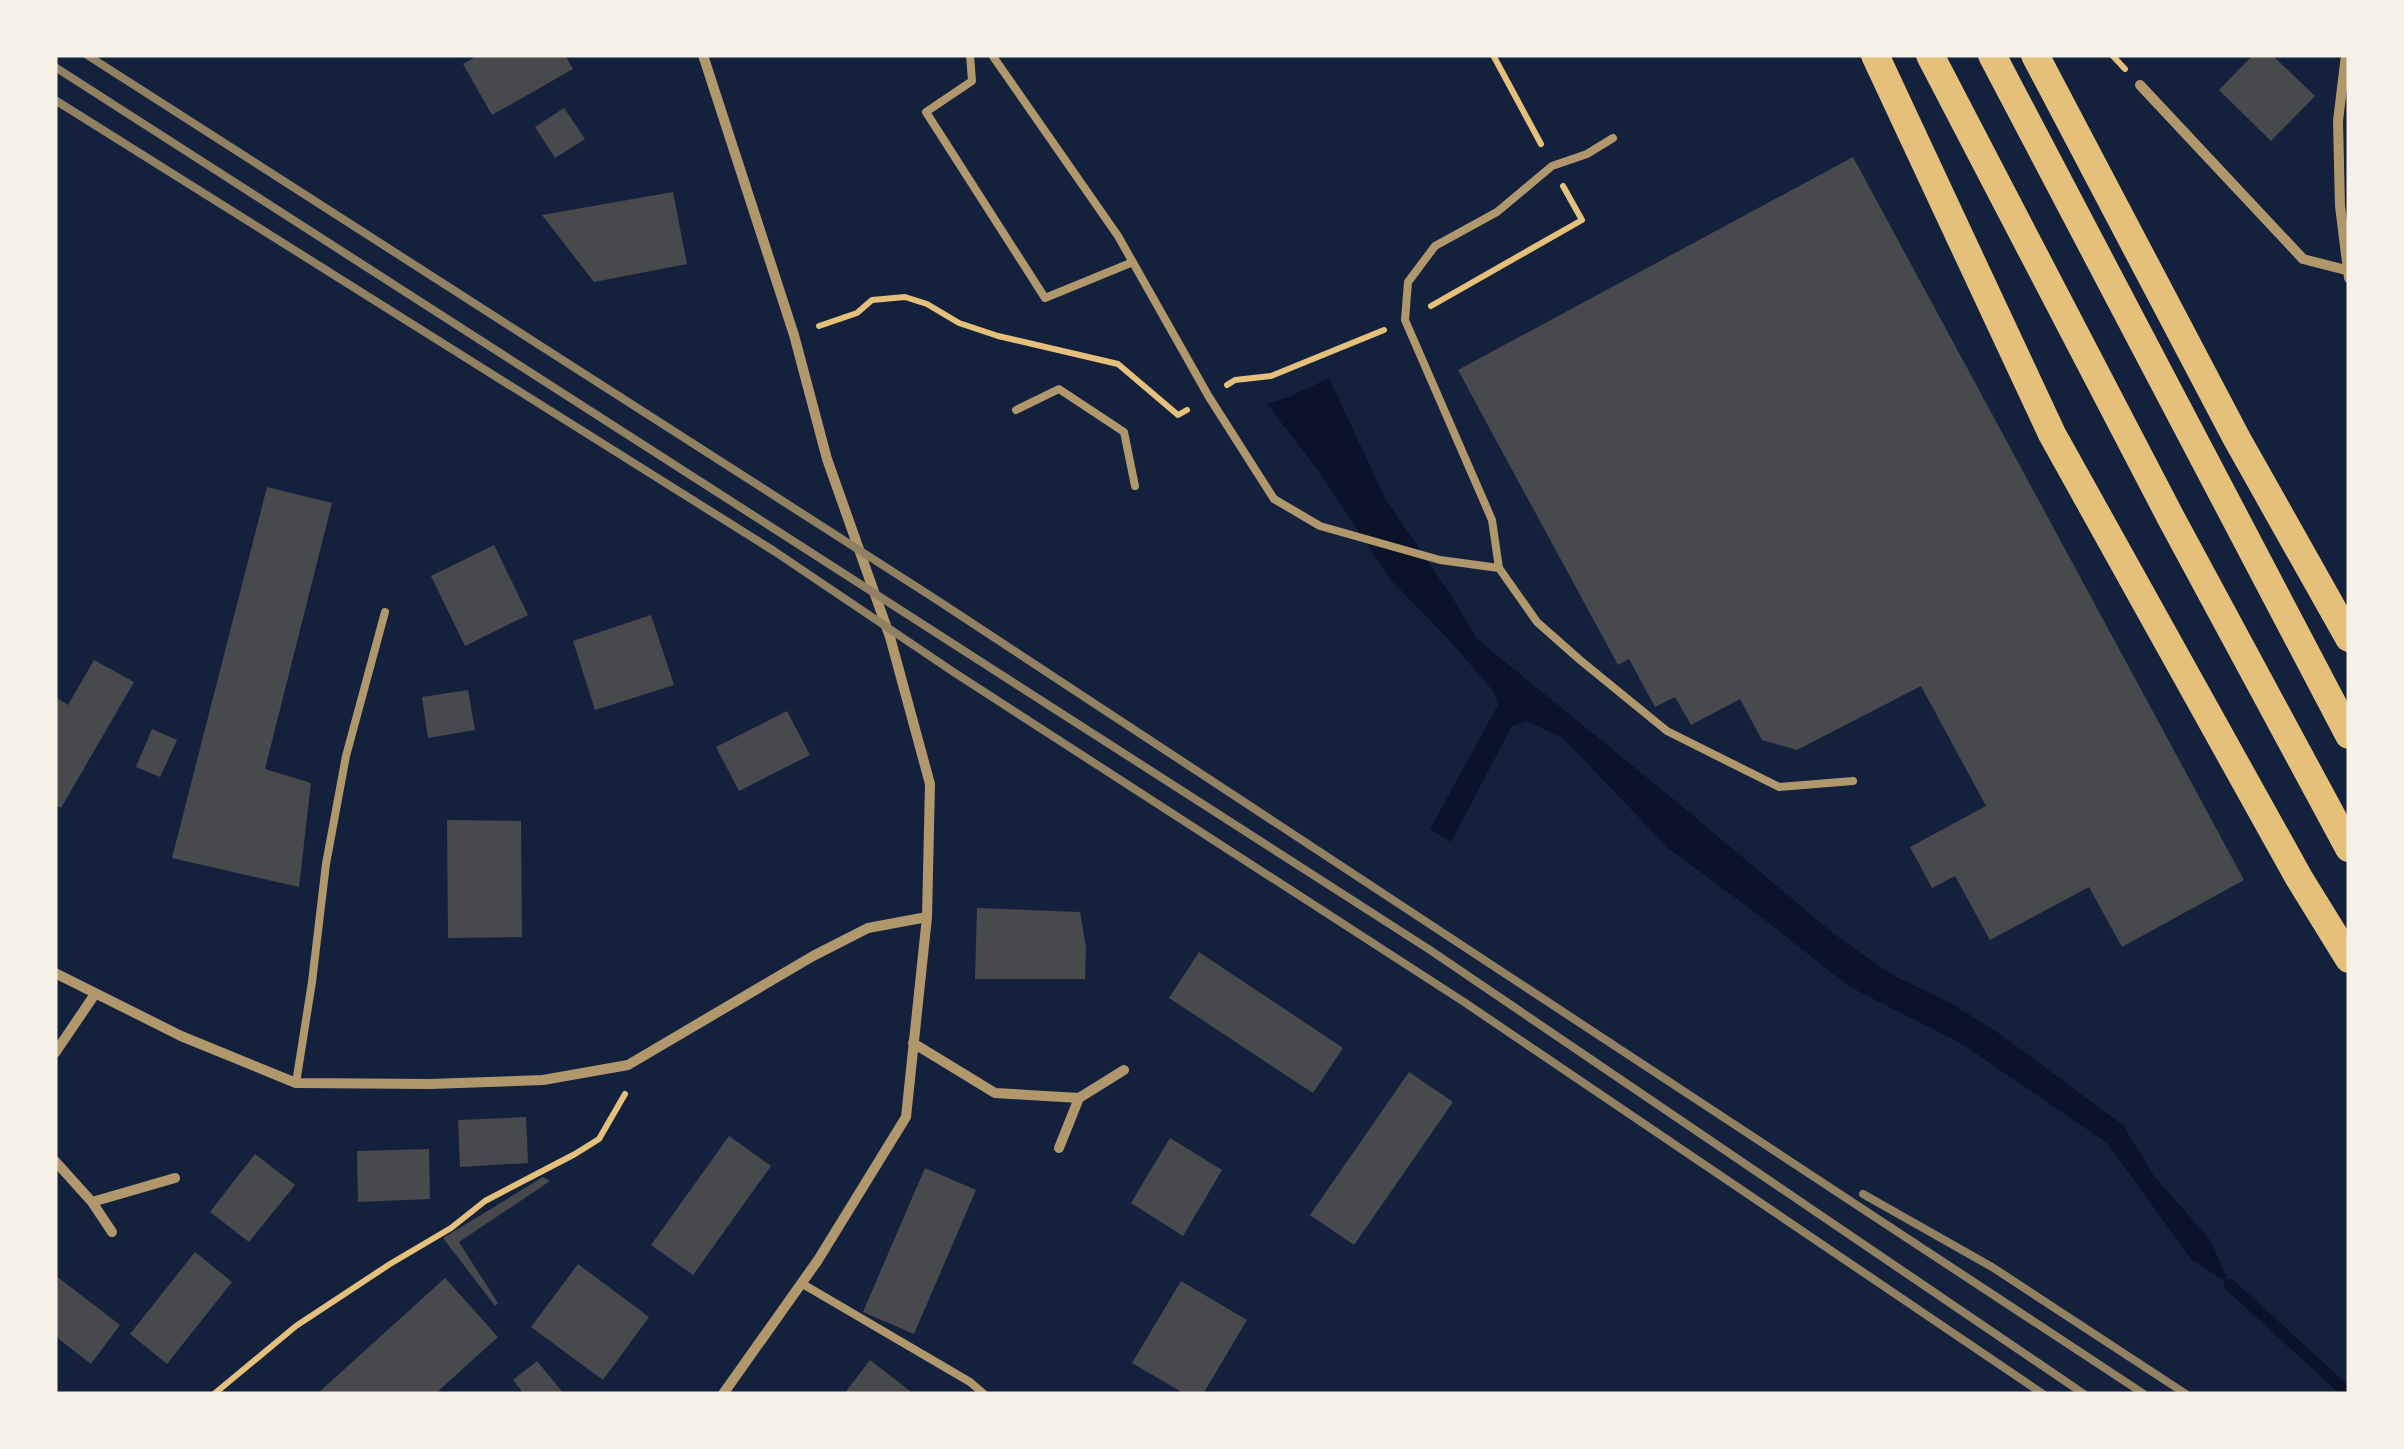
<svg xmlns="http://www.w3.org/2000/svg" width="2404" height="1449" font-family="Rubik,sans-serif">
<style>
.water{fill:#0b132b}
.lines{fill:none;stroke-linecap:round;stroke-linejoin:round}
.stream{stroke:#0b132b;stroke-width:12}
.building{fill:#48494c}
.path{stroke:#e5c07b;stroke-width:6}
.service{stroke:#b1986c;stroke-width:8}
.minor{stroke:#b1986c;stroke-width:10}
.trunk{stroke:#e5c07b;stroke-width:28}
.rail{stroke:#918062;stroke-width:8}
</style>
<rect width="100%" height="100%" fill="#14213d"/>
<path class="water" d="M1329 378 1385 498 1454 600 1477 639 1677 802 1834 934 1894 976 1949 1002 1997 1032 2123 1125 2154 1176 2211 1241 2230 1285 2191 1259 2107 1143 1962 1044 1850 987 1752 910 1669 849 1563 738 1526 721 1512 726 1451 842 1430 829 1498 705 1494 692 1450 641 1390 579 1320 473 1267 404 1289 397Z"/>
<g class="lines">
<path class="stream" d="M2230 1285 2349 1394"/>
</g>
<path class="building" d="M479 55H565L573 69 492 115 463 64Z
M2253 55H2272L2315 96 2271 141 2219 90Z
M564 108 585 139 555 158 535 127Z
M1853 157 2244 880 2122 947 2089 887 1990 940 1955 876 1932 888 1910 847 1986 806 1921 686 1797 750 1762 740 1740 699 1691 725 1675 697 1655 707 1629 659 1618 665 1458 370Z
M673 192 687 264 594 282 542 215Z
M267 487 332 503 265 769 311 783 299 887 172 858Z
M494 545 528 615 465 646 431 576Z
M651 615 674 685 595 710 573 641Z
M94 660 134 682 61 808 55 805V697L68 705Z
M468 690 475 730 428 738 422 697Z
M787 711 810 755 739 791 716 747Z
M152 729 177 740 160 777 136 767Z
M447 820 521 821 522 937 448 938Z
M977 908 1080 912 1086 947 1085 979H975Z
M1199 952 1343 1048 1313 1093 1169 998Z
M1409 1072 1453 1102 1354 1245 1310 1215Z
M526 1117 528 1163 460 1167 458 1120Z
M729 1136 771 1166 693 1275 651 1245Z
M1170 1138 1222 1170 1183 1236 1131 1203Z
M429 1149 430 1199 358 1202 357 1151Z
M255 1154 295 1185 249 1242 210 1212Z
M925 1168 976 1190 914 1334 863 1312Z
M543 1177 550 1181 459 1242 498 1303 495 1306 443 1238Z
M195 1252 232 1282 167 1364 130 1334Z
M578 1264 649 1317 603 1380 531 1327Z
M55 1275 120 1325 91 1364 55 1336Z
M445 1278 498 1337 435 1394H317Z
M1181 1281 1247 1320 1203 1394H1185L1132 1363Z
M870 1360 910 1391 908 1394H844Z
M537 1361 564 1394H524L513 1380Z"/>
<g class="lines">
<path class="path" d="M1493 55 1541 144
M2112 55 2125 69
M1431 306 1582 220 1563 186
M819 326 857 313 872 300 905 297 927 304 959 323 998 336 1118 364 1178 415 1187 410
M1227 385 1235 380 1271 376 1384 330
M214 1394 296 1326 390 1264 451 1228 485 1201 575 1154 599 1139 625 1094"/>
<path class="service" d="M970 55 972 81 926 112 1045 298 1133 262
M992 55 1118 236 1209 397 1274 499 1320 526 1440 560 1499 568
M1613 138 1587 154 1552 166 1497 212 1435 246 1408 282 1405 320 1492 520 1499 568 1537 622 1580 660 1667 731 1779 787 1853 781
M1016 410 1059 389 1124 432 1135 486
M296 1083 312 982 326 864 346 756 385 612
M801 1283 970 1382 984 1394"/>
<path class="minor" d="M703 55 794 335 827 459 890 637 930 784 927 917 906 1117 818 1260 723 1394
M2346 55 2338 121 2340 206 2349 278
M2140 85 2303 259 2346 270
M55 973 181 1036 296 1083 430 1084 543 1080 628 1065 813 956 868 928 927 917
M913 1043 995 1093 1079 1098 1124 1070
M55 1053 95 994
M1059 1148 1079 1098
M55 1161 92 1202 112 1232
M92 1202 175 1178"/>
<path class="trunk" d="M1875 55 2052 434 2299 878 2349 959
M1930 55 2171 518 2349 848
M1992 55 2349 735
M2035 55 2237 439 2349 638"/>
<path class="rail" d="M87 55 937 600 2144 1394
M55 67 1430 950 2084 1394
M55 100 774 551 955 673 1464 1002 2043 1394
M1863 1194 1992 1267 2186 1394"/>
</g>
<rect width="2404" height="1449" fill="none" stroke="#f6f1e7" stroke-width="115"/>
</svg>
